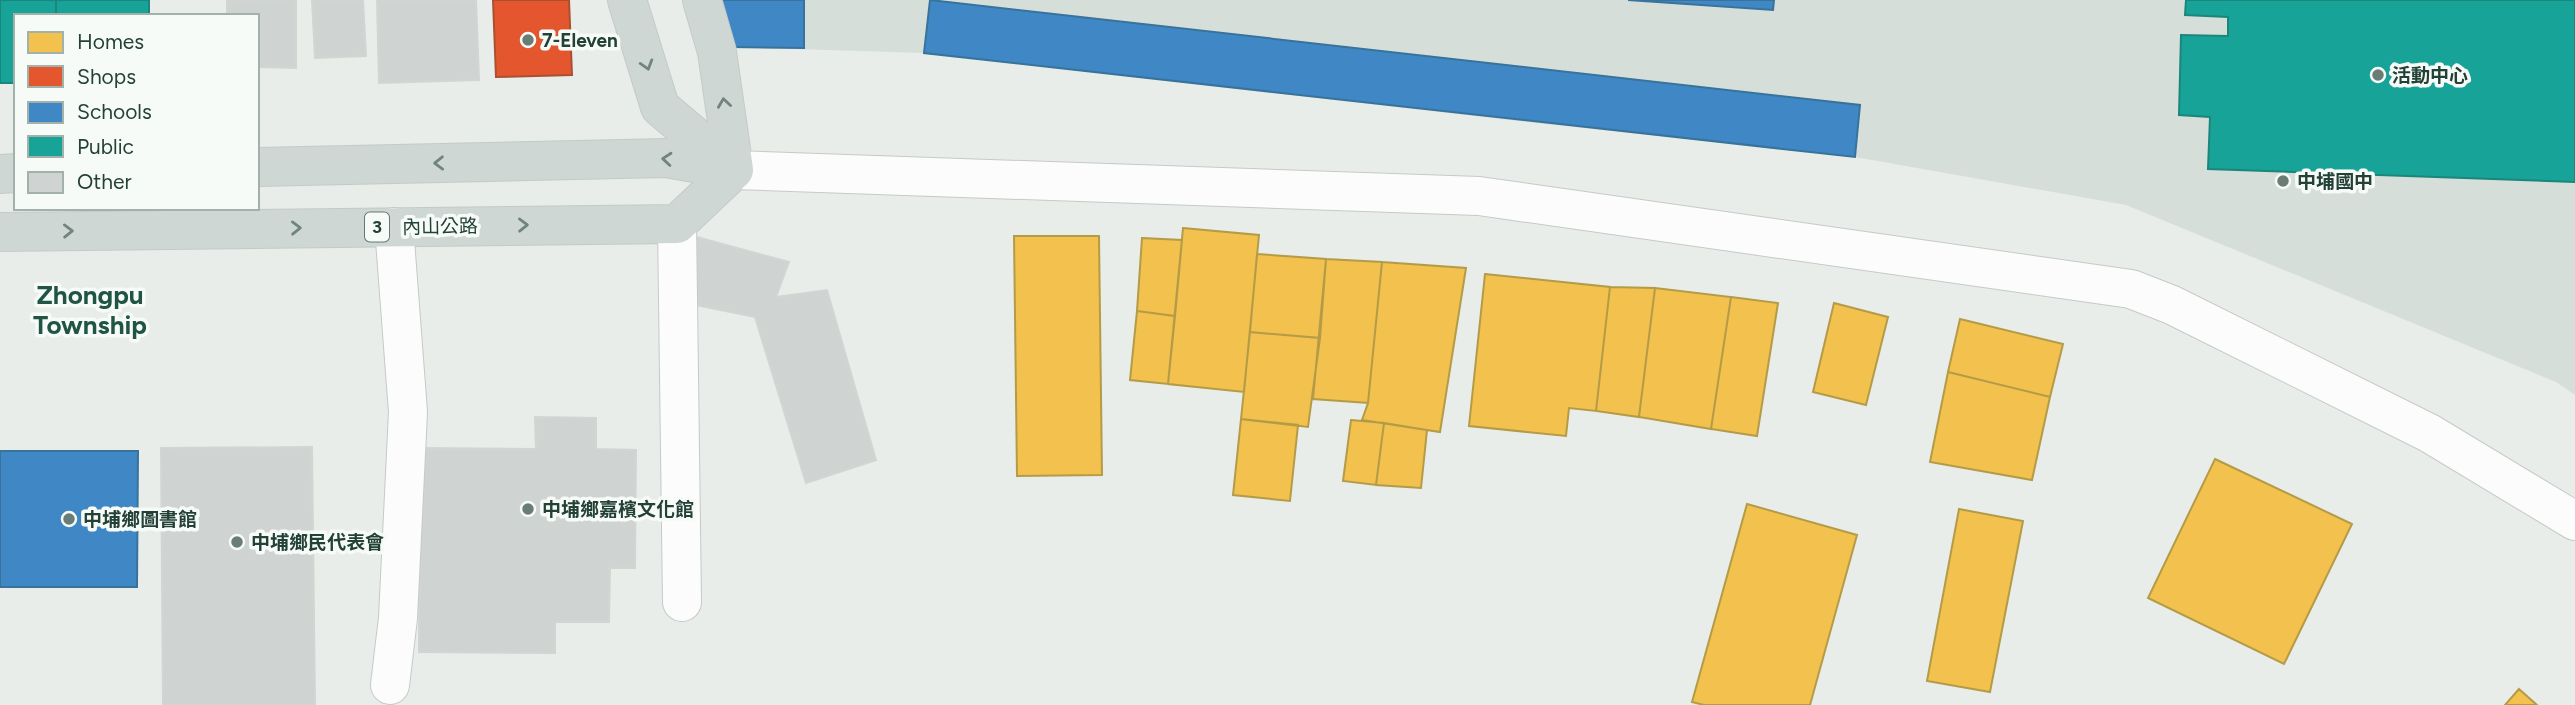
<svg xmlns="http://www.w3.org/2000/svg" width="2575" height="705" font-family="Figtree,'Noto Sans TC',sans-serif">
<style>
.built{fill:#d6deda}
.homes{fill:#f2c14e;stroke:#b49b47;stroke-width:2}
.shops{fill:#e4572e;stroke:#aa5031;stroke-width:2}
.schools{fill:#3f88c5;stroke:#37739b;stroke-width:2}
.public{fill:#17a398;stroke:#1b867b;stroke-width:2}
.building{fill:#cfd4d2;stroke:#d1d6d3;stroke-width:2}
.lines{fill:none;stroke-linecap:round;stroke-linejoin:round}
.minor-casing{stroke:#c5cac7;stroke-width:40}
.tertiary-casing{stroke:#c5cac7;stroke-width:40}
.primary-casing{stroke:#c3cbc8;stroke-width:40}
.minor{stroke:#fcfcfc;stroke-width:38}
.tertiary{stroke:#fcfcfc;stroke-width:38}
.primary{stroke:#cfd7d4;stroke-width:38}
.oneway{stroke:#71847e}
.poi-dot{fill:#697d76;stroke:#f7fbf8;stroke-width:2.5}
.labels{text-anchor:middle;stroke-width:7;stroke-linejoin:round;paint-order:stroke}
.shield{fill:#f7fbf8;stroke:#637972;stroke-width:2}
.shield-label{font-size:18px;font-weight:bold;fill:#244138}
.poi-label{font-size:19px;font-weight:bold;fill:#244138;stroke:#f7fbf8;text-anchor:start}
.street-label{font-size:19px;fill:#244138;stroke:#f7fbf8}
.district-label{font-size:26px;font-weight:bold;fill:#205444;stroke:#f7fbf8}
</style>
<rect width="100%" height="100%" fill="#e8edea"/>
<path class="built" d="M722 0H2575V395L2556 382 2126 205 1855 157 1518 121 924 53 731 47Z"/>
<path class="homes" d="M1183 228 1259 235 1244 392 1168 384Z
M1014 236H1099L1102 475 1017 476Z
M1142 238 1182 240 1175 316 1137 311Z
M1257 254 1326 259 1320 338 1250 332Z
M1326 259 1382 262 1368 403 1313 399Z
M1382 262 1466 268 1440 432 1362 420 1368 403Z
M1485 274 1610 287 1596 411 1569 408 1566 436 1469 426Z
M1610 287 1655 288 1639 417 1596 411Z
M1655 288 1731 297 1711 429 1639 417Z
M1731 297 1778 303 1757 436 1711 429Z
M1834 303 1888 317 1866 405 1813 392Z
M1137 311 1175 316 1168 384 1130 380Z
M1960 319 2063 344 2050 397 1948 372Z
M1250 332 1320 338 1308 427 1241 419Z
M1948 372 2050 397 2032 480 1930 462Z
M1241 419 1298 425 1290 501 1233 495Z
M1351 420 1384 423 1376 485 1343 481Z
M1384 423 1427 430 1421 488 1376 485Z
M2215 459 2352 524 2284 664 2148 598Z
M1747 504 1857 535 1810 705H1704L1692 702Z
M1959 509 2023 521 1990 692 1927 681Z
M2519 689 2537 705H2505Z"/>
<path class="shops" d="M493 0H569L572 75 496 77Z"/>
<path class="schools" d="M722 0H804V48L731 47Z
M930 0 1860 105 1855 157 924 53Z
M1628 0H1774L1773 10Z
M0 451H138L137 587H0Z"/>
<path class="public" d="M0 0H56V16H16V83H0Z
M56 0H149V16H56Z
M2186 0H2575V182L2208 169 2210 117 2179 115 2181 35 2228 36V17L2185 15Z"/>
<path class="building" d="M227 0H296V68L257 67V16H227Z
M312 0H363L366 56 315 58Z
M377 0H476L479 80 379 83Z
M693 236 789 262 776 297 827 290 876 460 806 483 755 317 681 302Z
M535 417 596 418V449L636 450 635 568H610L609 622H555V653L419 652 420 448 536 449Z
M312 447 315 705H163L161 448Z"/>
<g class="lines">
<defs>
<path id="minor" d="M677 224 682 602
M390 685 398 618 408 412 394 227"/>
<path id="tertiary" d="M734 170 1479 196 2131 289 2172 305 2429 433 2575 521"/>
<path id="primary" d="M627 0 660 107 733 169
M702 0 717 52 734 170
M257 167 666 158 734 170
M0 174 16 173
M0 232 677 224 734 170"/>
</defs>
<use href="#minor" class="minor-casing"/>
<use href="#tertiary" class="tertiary-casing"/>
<use href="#primary" class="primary-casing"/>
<use href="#minor" class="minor"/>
<use href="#tertiary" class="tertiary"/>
<use href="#primary" class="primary"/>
</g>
<defs><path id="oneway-chevron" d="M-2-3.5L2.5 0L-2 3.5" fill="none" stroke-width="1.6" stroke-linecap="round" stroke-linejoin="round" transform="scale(1.75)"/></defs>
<g class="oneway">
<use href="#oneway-chevron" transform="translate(647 65) rotate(73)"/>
<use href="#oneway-chevron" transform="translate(724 103) rotate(-98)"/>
<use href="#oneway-chevron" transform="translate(667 159) rotate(-175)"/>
<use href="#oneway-chevron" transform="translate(439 163) rotate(179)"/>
<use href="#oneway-chevron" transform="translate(523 225) rotate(-1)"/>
<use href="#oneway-chevron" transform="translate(296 228) rotate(-1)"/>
<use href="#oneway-chevron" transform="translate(68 231) rotate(-1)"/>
</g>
<g class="poi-dot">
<circle cx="528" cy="40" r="7"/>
<circle cx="2378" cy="75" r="7"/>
<circle cx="2283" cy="181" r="7"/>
<circle cx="528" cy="509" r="7"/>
<circle cx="69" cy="519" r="7"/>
<circle cx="237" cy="542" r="7"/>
</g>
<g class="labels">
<rect class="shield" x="365" y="212.5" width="24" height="29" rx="5"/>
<g class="shield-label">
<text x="377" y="233">3</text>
</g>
<g class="poi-label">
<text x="542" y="47">7-Eleven</text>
<text x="2392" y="82">活動中心</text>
<text x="2297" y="188">中埔國中</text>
<text x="542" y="516">中埔鄉嘉檳文化館</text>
<text x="83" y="526">中埔鄉圖書館</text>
<text x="251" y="549">中埔鄉民代表會</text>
</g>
<g class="street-label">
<text transform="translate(440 226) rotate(-1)" y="7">內山公路</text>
</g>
<g class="district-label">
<text x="90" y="304">Zhongpu<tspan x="90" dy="30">Township</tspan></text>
</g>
</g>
<rect x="14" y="14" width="245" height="196" fill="#f7fbf8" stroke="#a3b1ab" stroke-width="2"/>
<rect x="28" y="32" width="35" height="21" fill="#f2c14e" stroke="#a3b1ab" stroke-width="2"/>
<text x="77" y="49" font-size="21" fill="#244138">Homes</text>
<rect x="28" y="66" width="35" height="21" fill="#e4572e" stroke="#a3b1ab" stroke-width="2"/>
<text x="77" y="84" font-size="21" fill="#244138">Shops</text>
<rect x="28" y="102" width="35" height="21" fill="#3f88c5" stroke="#a3b1ab" stroke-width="2"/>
<text x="77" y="119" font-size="21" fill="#244138">Schools</text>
<rect x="28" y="136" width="35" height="21" fill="#17a398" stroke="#a3b1ab" stroke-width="2"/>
<text x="77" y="154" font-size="21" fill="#244138">Public</text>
<rect x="28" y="172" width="35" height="21" fill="#cfd4d2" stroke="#a3b1ab" stroke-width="2"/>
<text x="77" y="189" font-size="21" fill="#244138">Other</text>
</svg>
